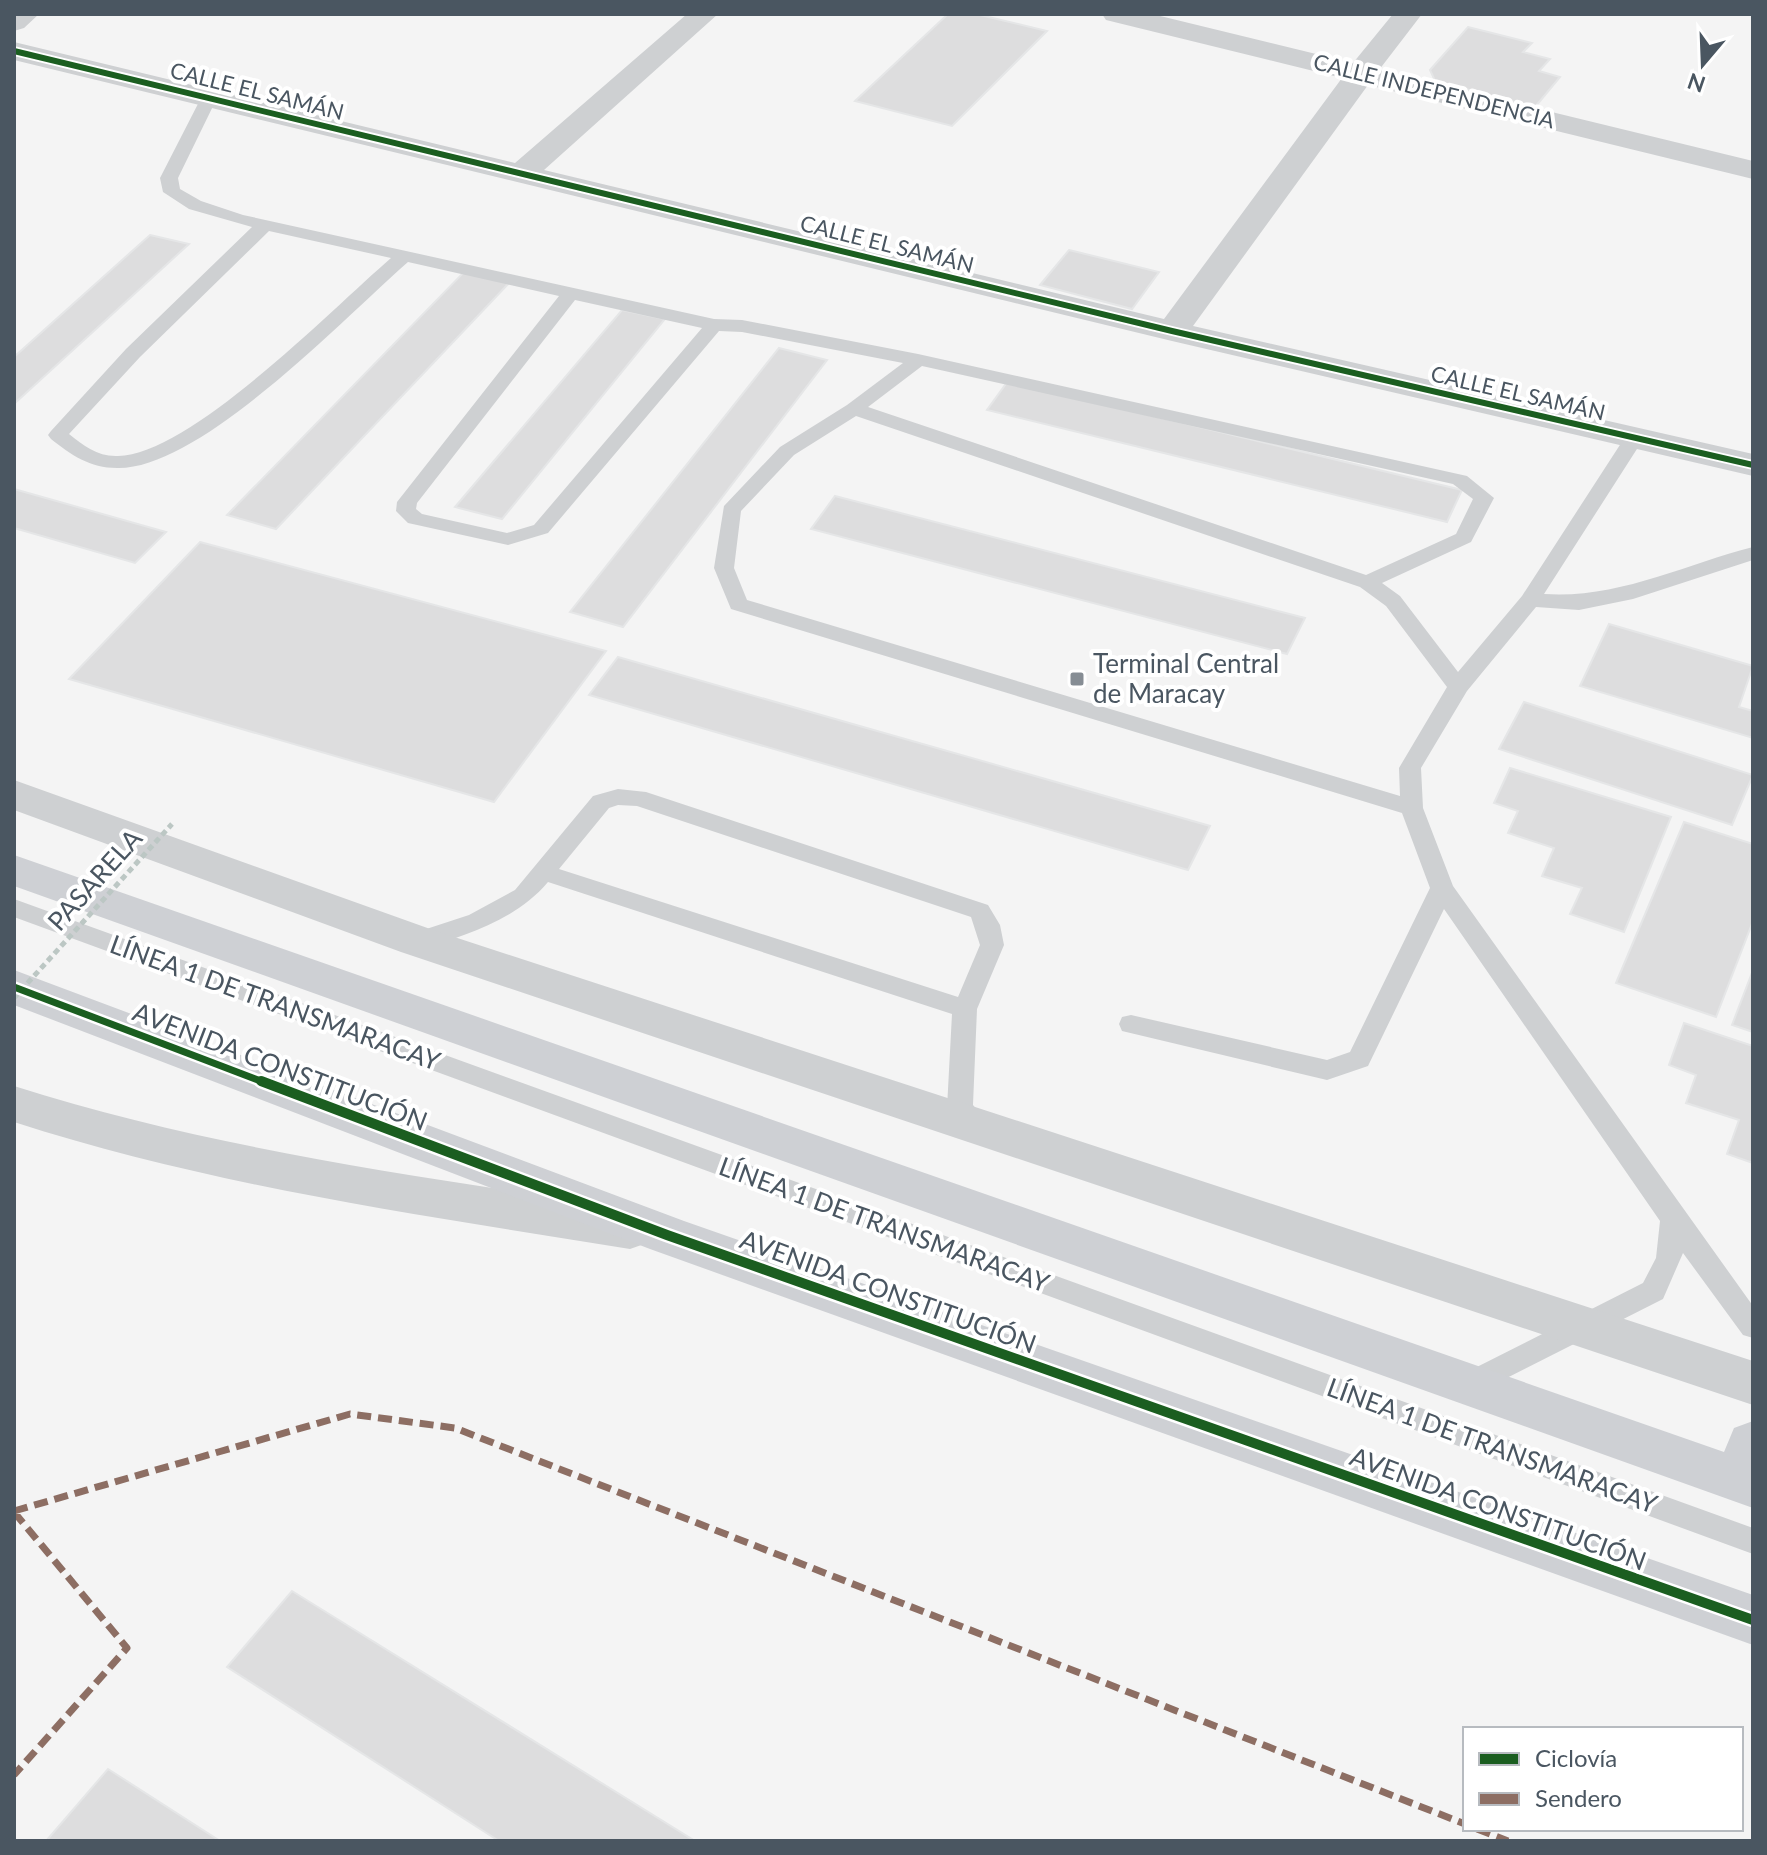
<svg xmlns="http://www.w3.org/2000/svg" width="1767" height="1855" font-family="Lato,sans-serif">
<style>
.building{fill:#ddddde;stroke:#e5e6e7;stroke-width:2}
.lines{fill:none;stroke-linecap:round;stroke-linejoin:round}
.lane{fill:#ced0d2;fill-rule:evenodd}
.street{fill:#ced0d2;fill-rule:evenodd}
.secondary{fill:#ced0d4;fill-rule:evenodd}
.path-bridge{stroke:#bcc7c4;stroke-width:5;stroke-dasharray:6 4;stroke-linecap:butt}
.quiet{stroke:#8d6e63;stroke-width:7;stroke-dasharray:14 7;stroke-linecap:butt}
.cycleway-far2-casing{stroke:#fff;stroke-width:10}
.cycleway-far1-casing{stroke:#fff;stroke-width:12}
.cycleway-casing{stroke:#fff;stroke-width:15}
.cycleway-far2{stroke:#1b5e20;stroke-width:6}
.cycleway-far1{stroke:#1b5e20;stroke-width:7}
.cycleway{stroke:#1b5e20;stroke-width:10}
.poi-dot{fill:#868d94;stroke:#fff;stroke-width:3}
.labels{text-anchor:middle;stroke-width:8;stroke-linejoin:round;paint-order:stroke}
.far-street-label{font-size:22px;fill:#4a5661;stroke:#fff}
.poi-label{font-size:26px;fill:#4a5661;stroke:#fff;text-anchor:start}
.street-label{font-size:26px;fill:#4a5661;stroke:#fff}
</style>
<rect width="100%" height="100%" fill="#f4f4f4"/>
<path class="building" d="M948 14H976L1047 31 952 126 855 101Z
M1468 27 1532 43 1523 52 1550 59 1539 71 1560 77 1535 107 1435 81 1430 70Z
M150 235 189 244 14 404V357Z
M1069 250 1159 272 1132 309 1040 285Z
M465 271 510 282 276 529 227 515Z
M622 310 665 319 502 519 455 507Z
M779 348 827 360 623 627 570 612Z
M1008 381 1462 490 1447 522 987 410Z
M14 489 166 532 135 563 14 528Z
M835 496 1305 618 1287 654 811 529Z
M200 542 606 651 494 802 69 679Z
M1609 624 1753 666 1739 707 1753 711V738L1580 686Z
M618 657 1210 826 1188 870 589 695Z
M1524 702 1753 775 1732 825 1499 749Z
M1510 768 1671 817 1624 932 1570 914 1582 888 1542 876 1554 848 1508 833 1518 811 1494 803Z
M1684 822 1753 844V921L1716 1017 1616 983Z
M1753 970V1032L1732 1025Z
M1684 1023 1753 1046V1163L1727 1154 1739 1120 1686 1103 1696 1075 1669 1065Z
M292 1591 695 1841H499L227 1667Z
M108 1769 220 1841H46Z"/>
<g class="lines">
<path class="lane" d="M209 93 217 98 178 178 180 189 201 201 243 215 714 319 742 320 918 354 1467 476 1494 498 1471 542 1382 583 1400 596 1458 672 1522 596 1627 434H1641L1644 438 1544 594C1618 599 1683 565 1753 547V560L1633 599 1579 610 1536 607 1467 691 1421 768 1423 808 1453 886 1753 1306V1338L1743 1335 1683 1253 1663 1299 1479 1392 1469 1396 1459 1392 1455 1384 1459 1376 1643 1283 1656 1258 1660 1221 1444 909 1368 1066 1327 1080 1122 1031 1119 1024 1122 1017 1131 1015 1327 1060 1350 1052 1430 888 1402 813 731 609 714 568 724 506 780 447 847 405 903 363 742 332 719 331 548 533 508 545 408 523 396 511 397 502 559 296 408 262C344 318 200 470 117 468 90 468 71 455 51 439L48 435 51 431 126 349 252 227 189 209 163 192 160 178 201 98ZM269 231 391 258C333 308 190 455 118 456 98 457 84 446 69 434L140 357ZM575 300 702 328 534 525 507 533 422 514 416 509 417 503ZM922 366 1453 484 1473 499 1456 534 1366 575 868 407ZM856 416 1360 587 1386 606 1447 687 1399 768 1400 796 747 600 734 568 741 511 794 455Z
M618 789 646 792 988 905 1000 925 1004 945 977 1009 973 1105 990 1126 986 1133C968 1139 955 1123 947 1108L952 1014 548 882C515 921 464 936 417 950L408 947 405 941 408 935 469 915 515 890 593 796ZM618 805 637 806 971 917 980 945 958 997 559 869 609 808Z
M14 899 1753 1528V1554L14 917Z"/>
<path class="street" d="M14 14H39L24 28 14 31Z
M687 14H718L544 170 1164 319 1342 78 1106 20 1102 14H1152L1353 63 1393 14H1422L1379 70 1753 161V179L1368 85 1193 326 1753 454V476L1172 341 14 60V42L515 163Z
M14 780 433 930 1753 1361V1405L401 952 14 810Z
M14 1086C215 1150 422 1177 630 1209L647 1215 654 1229 647 1243 630 1249C422 1215 215 1187 14 1122Z"/>
<path class="secondary" d="M14 855 1724 1452 1734 1428 1753 1421V1508L14 886Z
M14 970 684 1221 1753 1595V1645L650 1249 14 1005Z"/>
<path class="path-bridge" d="M14 998 172 824"/>
<path class="quiet" d="M14 1511 350 1414 455 1428 1465 1824
M14 1512 127 1648 14 1775
M1477 1829 1508 1841"/>
<defs>
<path id="cycleway-far2" d="M14 51 1172 331 1753 465"/>
<path id="cycleway-far1" d="M14 987 266 1083"/>
<path id="cycleway" d="M261 1081 667 1235 1753 1620"/>
</defs>
<use href="#cycleway-far2" class="cycleway-far2-casing"/>
<use href="#cycleway-far1" class="cycleway-far1-casing"/>
<use href="#cycleway" class="cycleway-casing"/>
<use href="#cycleway-far2" class="cycleway-far2"/>
<use href="#cycleway-far1" class="cycleway-far1"/>
<use href="#cycleway" class="cycleway"/>
</g>
<rect class="poi-dot" x="1069" y="671" width="16" height="16" rx="4"/>
<g class="labels">
<g class="far-street-label">
<text transform="translate(257 91) rotate(14)" y="8">CALLE EL SAMÁN</text>
<text transform="translate(1434 91) rotate(14)" y="8">CALLE INDEPENDENCIA</text>
<text transform="translate(887 244) rotate(14)" y="8">CALLE EL SAMÁN</text>
<text transform="translate(1518 393) rotate(13)" y="8">CALLE EL SAMÁN</text>
</g>
<g class="poi-label">
<text x="1093" y="673">Terminal Central<tspan x="1093" dy="30">de Maracay</tspan></text>
</g>
<g class="street-label">
<text transform="translate(95 880) rotate(-48)" y="9">PASARELA</text>
<text transform="translate(275 1003) rotate(20)" y="9">LÍNEA 1 DE TRANSMARACAY</text>
<text transform="translate(280 1067) rotate(21)" y="9">AVENIDA CONSTITUCIÓN</text>
<text transform="translate(884 1225) rotate(20)" y="9">LÍNEA 1 DE TRANSMARACAY</text>
<text transform="translate(888 1292) rotate(20)" y="9">AVENIDA CONSTITUCIÓN</text>
<text transform="translate(1492 1446) rotate(20)" y="9">LÍNEA 1 DE TRANSMARACAY</text>
<text transform="translate(1498 1509) rotate(20)" y="9">AVENIDA CONSTITUCIÓN</text>
</g>
</g>
<rect width="1767" height="1855" fill="none" stroke="#4a5661" stroke-width="32"/>
<rect x="1463" y="1727" width="280" height="104" fill="#ffffff" stroke="#b7bbc0" stroke-width="2"/>
<rect x="1479" y="1753" width="40" height="12" fill="#1b5e20" stroke="#b7bbc0" stroke-width="2"/>
<text x="1535" y="1767" font-size="24" fill="#4a5661">Ciclovía</text>
<rect x="1479" y="1793" width="40" height="12" fill="#8d6e63" stroke="#b7bbc0" stroke-width="2"/>
<text x="1535" y="1807" font-size="24" fill="#4a5661">Sendero</text>
<g transform="translate(1703 64) rotate(199)" stroke="#ffffff" stroke-width="6" paint-order="stroke">
<path d="M0-6L14 30L0 20L-14 30Z" fill="#4a5661"/>
<text y="-12" font-size="22" font-weight="bold" text-anchor="middle" fill="#4a5661">N</text>
</g>
</svg>
